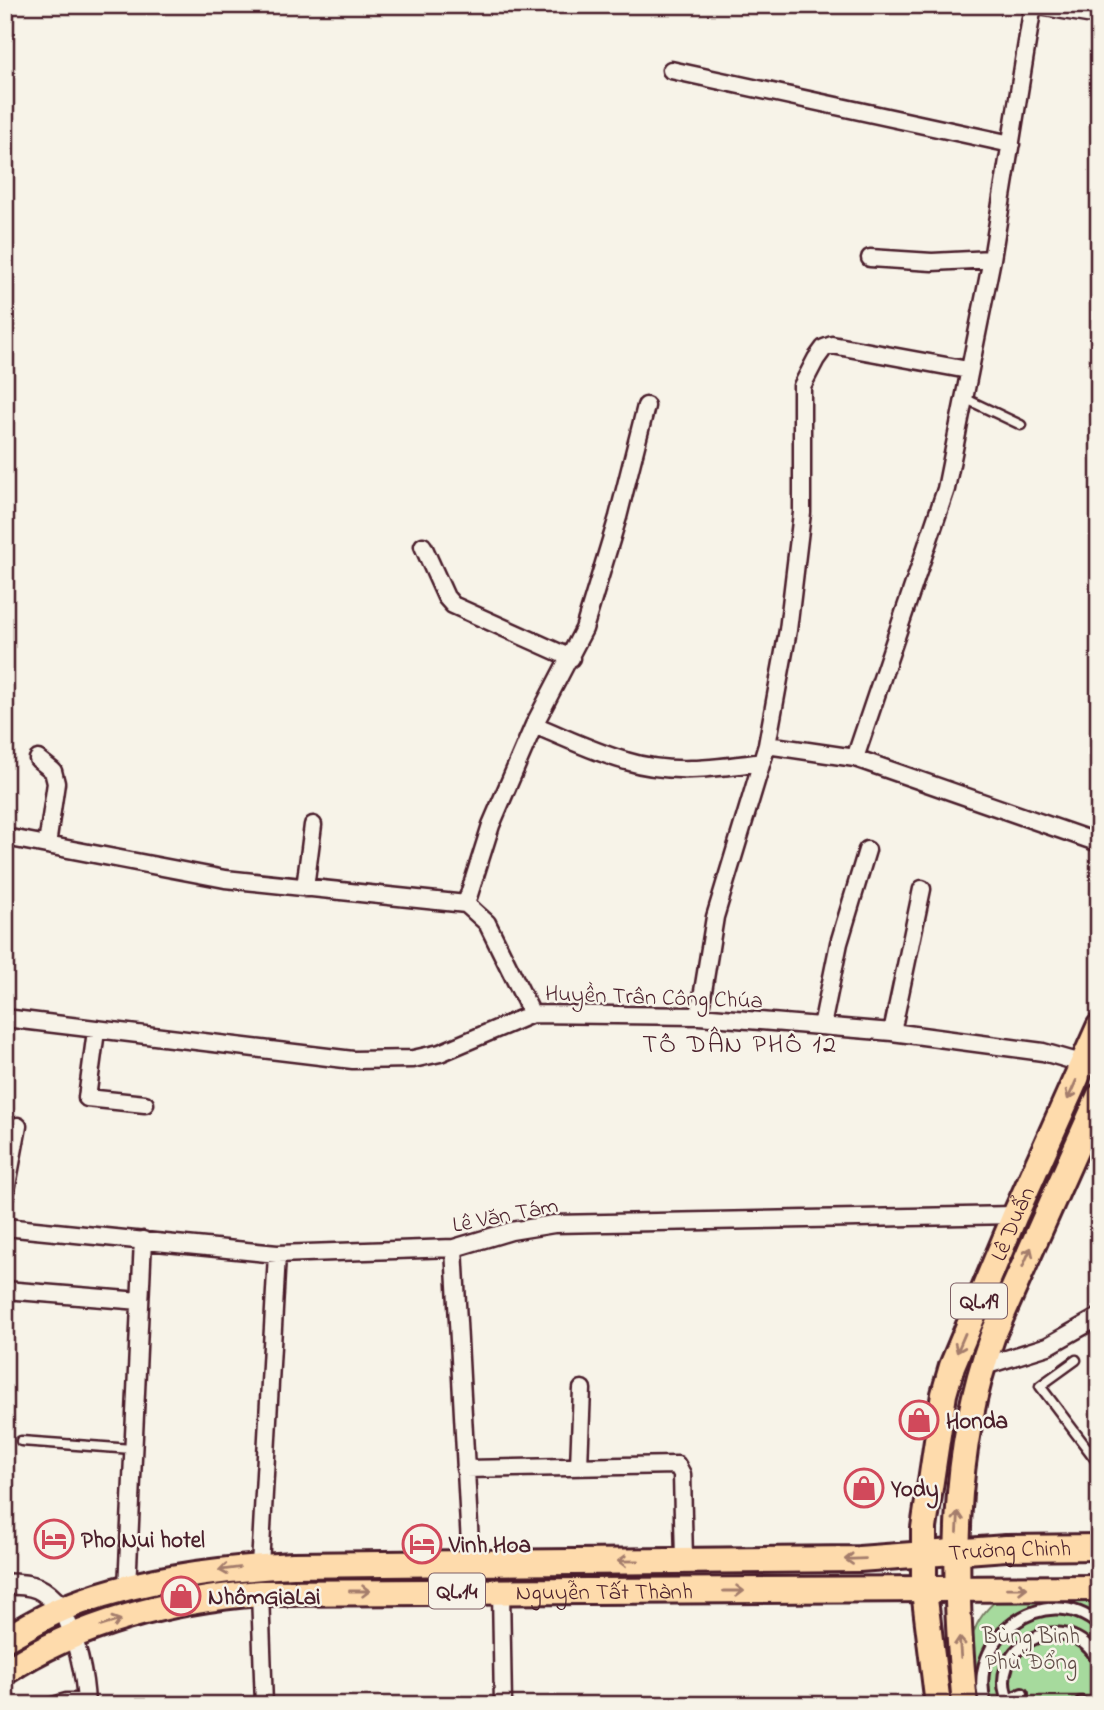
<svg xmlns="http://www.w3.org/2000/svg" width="1104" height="1710" font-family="'Indie Flower',sans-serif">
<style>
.green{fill:#a6da9d;stroke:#787c64;stroke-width:2}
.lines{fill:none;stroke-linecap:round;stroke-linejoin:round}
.service-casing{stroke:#4a1f2b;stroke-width:13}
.pedestrian-casing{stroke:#4a1f2b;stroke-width:16}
.minor-casing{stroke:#4a1f2b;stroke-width:21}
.tertiary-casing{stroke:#4a1f2b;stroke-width:24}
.primary-casing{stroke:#4a1f2b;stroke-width:30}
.service{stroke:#f7f3e8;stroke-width:8}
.pedestrian{stroke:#f7f3e8;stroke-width:10}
.minor{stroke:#f7f3e8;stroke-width:16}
.tertiary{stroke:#f7f3e8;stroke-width:19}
.primary{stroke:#fedbac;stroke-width:24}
.oneway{stroke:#a47d6c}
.labels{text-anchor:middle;stroke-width:5;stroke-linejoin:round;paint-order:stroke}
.shield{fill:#f7f3e8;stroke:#7e5f64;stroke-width:2}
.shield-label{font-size:21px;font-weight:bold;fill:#4a1f2b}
.street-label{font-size:23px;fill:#4a1f2b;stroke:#f7f3e8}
.poi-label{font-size:23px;font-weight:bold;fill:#4a1f2b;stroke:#f7f3e8;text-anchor:start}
.park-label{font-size:23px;fill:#614e48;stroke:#f7f3e8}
.quarter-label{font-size:26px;letter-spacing:2px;fill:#4a1f2b;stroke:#f7f3e8}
</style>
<rect width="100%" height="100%" fill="#f7f3e8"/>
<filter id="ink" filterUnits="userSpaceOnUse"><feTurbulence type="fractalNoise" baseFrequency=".0143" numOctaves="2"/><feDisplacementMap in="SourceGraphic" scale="14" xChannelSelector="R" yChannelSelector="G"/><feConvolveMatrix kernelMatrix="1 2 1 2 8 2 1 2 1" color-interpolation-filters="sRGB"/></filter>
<g filter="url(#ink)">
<path class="green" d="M1099 1592V1705H966C969 1662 962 1625 1001 1597Z"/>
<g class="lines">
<defs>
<path id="service" d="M964 398 1021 425
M1076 1360 1040 1386 1099 1464
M21 1441 132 1449
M42 1705 66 1698H86"/>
<path id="pedestrian" d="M1008 1700 1022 1694
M1081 1703 1082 1705
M986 1705C964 1640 1045 1578 1099 1625
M1011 1705C979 1652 1066 1599 1099 1662
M1097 1705 1099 1702"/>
<path id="minor" d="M671 70 1011 144
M870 258 932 262 992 259
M423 546 446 597 453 605 571 658
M534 725C564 737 594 752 626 761 670 775 717 768 762 762
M767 745 855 758 1099 843
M855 758 946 489 992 259 1033 5 1099 16
M38 759 53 771 56 783 47 845
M5 837 225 879 466 904 487 923 532 1014
M305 888 313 825
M466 904 491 825 534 725 584 629 618 517 646 406
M699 1016 715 917 767 745 788 630 802 513V386L816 359 824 348 832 345 968 370
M5 1018 353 1060 413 1059 440 1053 532 1014 699 1016 892 1032 1043 1052 1099 1068
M822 1026 839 943 867 850
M96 1031 87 1098 145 1104
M892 1032 922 889
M5 1196 18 1126
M5 1227 277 1254 454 1248 511 1231 554 1224 1015 1215
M454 1248 471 1563
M5 1290 140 1301
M981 1367 1048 1346 1099 1317
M579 1466 582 1389
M465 1469 677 1465 682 1474 684 1560
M260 1566 277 1254
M127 1588 143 1240
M501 1591 503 1705
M260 1593 264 1705
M62 1609C76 1639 85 1671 86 1705"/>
<path id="tertiary" d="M5 1584C35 1584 43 1587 62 1609"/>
<g id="primary">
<path id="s1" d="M5 1639C24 1629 42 1617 62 1609 132 1579 217 1569 293 1565L859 1559 1006 1548 1099 1547"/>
<path id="s2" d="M5 1672C78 1623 173 1600 260 1593L1099 1588"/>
<path id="s3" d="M938 1705 924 1591V1528L944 1394 952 1366 1015 1215 1099 1027"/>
<path d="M965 1705C953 1580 950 1454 993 1335L1099 1097"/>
</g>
</defs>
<use href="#service" class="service-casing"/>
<use href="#pedestrian" class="pedestrian-casing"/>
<use href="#minor" class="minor-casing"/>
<use href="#tertiary" class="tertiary-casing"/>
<use href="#primary" class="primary-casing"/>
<use href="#service" class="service"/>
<use href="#pedestrian" class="pedestrian"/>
<use href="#minor" class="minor"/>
<use href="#tertiary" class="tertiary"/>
<use href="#primary" class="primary"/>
</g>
<defs><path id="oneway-shaft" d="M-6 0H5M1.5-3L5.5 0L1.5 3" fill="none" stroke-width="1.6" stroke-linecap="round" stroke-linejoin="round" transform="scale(1.75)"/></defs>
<g class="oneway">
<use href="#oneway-shaft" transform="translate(1072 1090) rotate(114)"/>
<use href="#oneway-shaft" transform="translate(1027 1257) rotate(-66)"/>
<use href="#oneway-shaft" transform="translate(961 1343) rotate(113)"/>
<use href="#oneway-shaft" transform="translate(958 1522) rotate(-87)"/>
<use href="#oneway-shaft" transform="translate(855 1559) rotate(178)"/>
<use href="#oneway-shaft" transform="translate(628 1561) rotate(179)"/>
<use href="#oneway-shaft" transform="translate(229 1569) rotate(173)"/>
<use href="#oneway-shaft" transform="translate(1017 1588) rotate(-1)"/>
<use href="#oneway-shaft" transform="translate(360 1591)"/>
<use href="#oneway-shaft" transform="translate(734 1591)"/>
<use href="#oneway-shaft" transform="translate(111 1623) rotate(-18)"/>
<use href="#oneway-shaft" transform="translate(960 1647) rotate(-94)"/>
</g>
</g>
<defs>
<symbol id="shop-ring" viewBox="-11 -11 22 22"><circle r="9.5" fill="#f7f3e8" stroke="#d1495b" stroke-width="1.5"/><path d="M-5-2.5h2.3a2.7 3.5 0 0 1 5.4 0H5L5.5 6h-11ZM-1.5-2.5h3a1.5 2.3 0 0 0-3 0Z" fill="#d1495b"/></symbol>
<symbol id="hotel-ring" viewBox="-11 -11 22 22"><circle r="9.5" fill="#f7f3e8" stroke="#d1495b" stroke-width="1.5"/><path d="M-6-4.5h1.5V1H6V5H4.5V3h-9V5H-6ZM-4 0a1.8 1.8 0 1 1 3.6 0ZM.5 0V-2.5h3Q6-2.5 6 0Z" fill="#d1495b"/></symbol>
</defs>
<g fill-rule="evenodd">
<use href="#shop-ring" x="897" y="1398" width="44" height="44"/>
<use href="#shop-ring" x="842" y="1466" width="44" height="44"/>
<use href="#hotel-ring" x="32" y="1517" width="44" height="44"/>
<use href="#hotel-ring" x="400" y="1522" width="44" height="44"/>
<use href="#shop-ring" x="159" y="1574" width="44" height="44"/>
</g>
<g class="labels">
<g class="shield">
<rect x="951" y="1283.5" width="56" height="35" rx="5"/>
<rect x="429" y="1573.5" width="56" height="35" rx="5"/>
</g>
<g class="shield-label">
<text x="979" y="1308">QL.19</text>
<text x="457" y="1598">QL.14</text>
</g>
<g class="street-label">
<text transform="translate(654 996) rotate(2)" y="8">Huyền Trân Công Chúa</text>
<text transform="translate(505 1214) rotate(-11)" y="8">Lê Văn Tám</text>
<text dy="8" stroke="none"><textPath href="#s3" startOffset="497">Lê Duẩn</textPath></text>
<text dy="8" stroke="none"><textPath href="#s1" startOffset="1018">Trường Chinh</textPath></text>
<text dy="8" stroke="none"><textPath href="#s2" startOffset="614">Nguyễn Tất Thành</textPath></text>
</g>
<g class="poi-label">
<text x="946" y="1428">Honda</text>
<text x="891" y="1496">Yody</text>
<text x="81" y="1547">Pho Nui hotel</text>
<text x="449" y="1552">Vinh Hoa</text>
<text x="208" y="1604">NhômGiaLai</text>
</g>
<g class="park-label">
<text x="1031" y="1643">Bùng Binh<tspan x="1031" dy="26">Phù Đổng</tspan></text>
</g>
<g class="quarter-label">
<text x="740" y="1052">TỔ DÂN PHỐ 12</text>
</g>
</g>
<rect width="1104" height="1710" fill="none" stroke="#f7f3e8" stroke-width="28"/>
<rect x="14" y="14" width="1076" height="1682" fill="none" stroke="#4a1f2b" stroke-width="2.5" filter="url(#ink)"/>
</svg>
